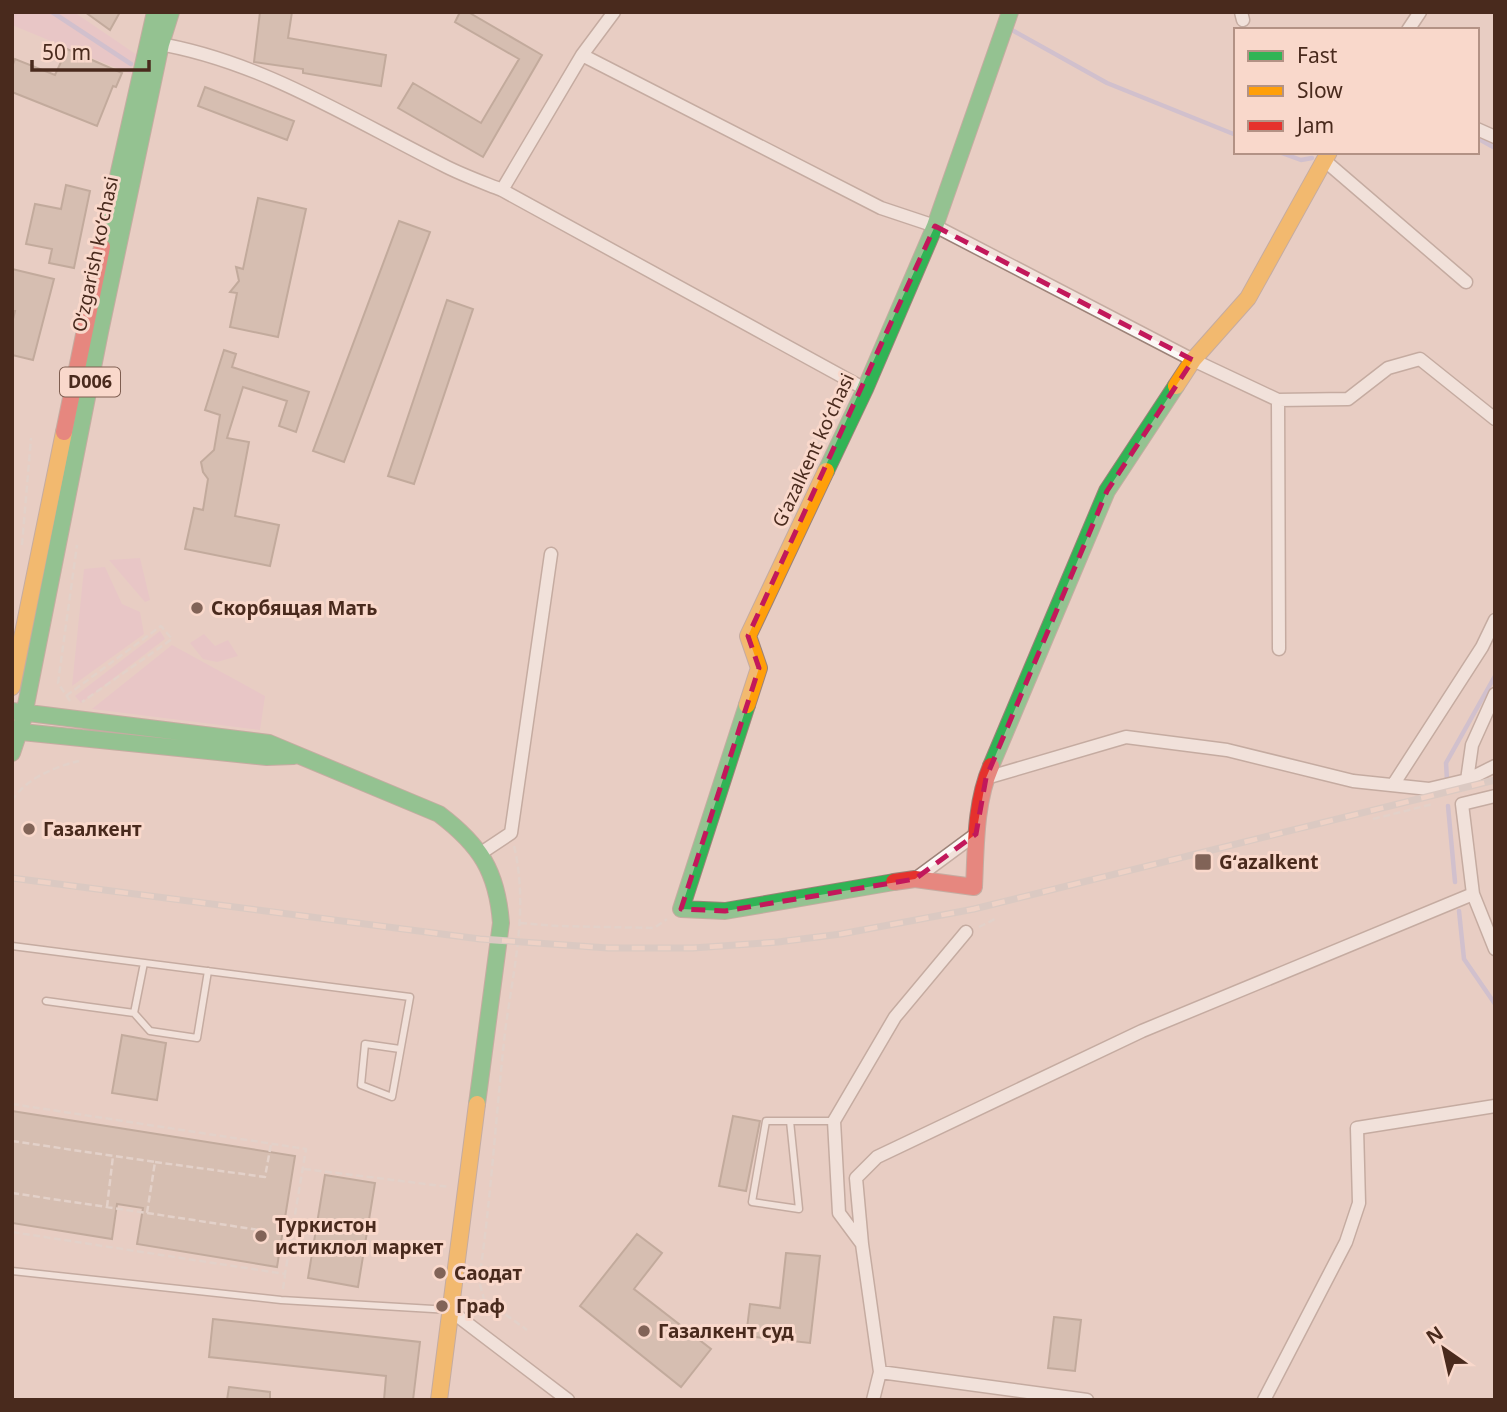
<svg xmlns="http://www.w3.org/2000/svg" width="1507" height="1412" font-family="'Noto Sans',sans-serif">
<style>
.green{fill:#e8bccb}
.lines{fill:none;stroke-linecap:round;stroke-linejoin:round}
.stream{stroke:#b6afd9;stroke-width:4.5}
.building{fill:#c0aa9b;stroke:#967f6e;stroke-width:2}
.lane-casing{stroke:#9c8278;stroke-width:9}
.street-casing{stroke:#9c8278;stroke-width:15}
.fast-casing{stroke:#9c8278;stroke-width:18}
.slow-casing{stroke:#9c8278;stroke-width:18}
.jam-casing{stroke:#9c8278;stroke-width:18}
.path{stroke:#ddd4d0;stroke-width:2.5;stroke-dasharray:7 3.5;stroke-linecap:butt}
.lane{stroke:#fcf8f6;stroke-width:6}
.street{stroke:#fcf8f6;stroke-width:12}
.fast{stroke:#30b455;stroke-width:16}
.slow{stroke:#ff9f0a;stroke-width:16}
.jam{stroke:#e5322d;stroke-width:16}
.rail-casing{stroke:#ccc4c0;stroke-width:7}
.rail{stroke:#f9d8cb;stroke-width:4.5;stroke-dasharray:13;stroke-linecap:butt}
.marked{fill:none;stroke:#c2185b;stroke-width:5;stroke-dasharray:14 9;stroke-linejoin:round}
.poi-dot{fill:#816357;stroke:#f9d8cb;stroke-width:2.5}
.labels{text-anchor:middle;stroke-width:6;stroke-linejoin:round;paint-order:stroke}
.shield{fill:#f9d8cb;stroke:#7e5e51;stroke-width:2}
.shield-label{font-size:18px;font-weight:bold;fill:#492a1d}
.street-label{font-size:19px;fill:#492a1d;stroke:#f9d8cb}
.poi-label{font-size:19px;font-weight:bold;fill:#492a1d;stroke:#f9d8cb;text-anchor:start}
</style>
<rect width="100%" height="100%" fill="#e8cdc3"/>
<path class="green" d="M12 12H74L137 55 131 74 12 25Z
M140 558 150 600 145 602 109 560Z
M105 567 122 604 140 612 144 634 72 686 84 569Z
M160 631 165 639 81 703 75 696Z
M204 634 215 646 228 640 238 656 217 662 203 659 190 643Z
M172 645 265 696 260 730 92 709Z"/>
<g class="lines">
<path class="stream" d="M52 12 131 64
M1012 30 1107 83 1236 135
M1477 138 1495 148
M1279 152 1301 160 1312 158
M1447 780 1446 763 1495 676
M1448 806 1455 882
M1459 911 1464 959 1495 1004"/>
</g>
<path class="building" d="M85 12H120L110 30Z
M260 12H292L288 38 386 55 381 86 303 73V69L254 62Z
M460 12H468L542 55 483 157 398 108 413 83 481 123 519 59 455 22Z
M67 49 122 73 116 87 113 86 97 126 12 92V67L15 59 55 75Z
M205 87 294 121 287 140 198 106Z
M66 185 90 191 74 268 49 263 52 249 26 244 35 204 61 209Z
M258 198 306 209 278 337 230 327 237 293 230 292 239 281 236 267 243 269Z
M399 221 430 232 344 462 313 451Z
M12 269 54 279 33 360 12 355V323L15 311H12Z
M447 300 473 309 414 484 388 476Z
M224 350 236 354 232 367 309 392 296 432 279 426 287 401 243 387 227 438 249 442 235 516 279 525 270 566 185 549 194 508 203 510 208 479 203 472 201 462 214 450 220 415 205 410Z
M122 1035 166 1043 157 1100 112 1093Z
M12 1111 295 1156 277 1267 137 1244 143 1208 117 1204 112 1239 12 1223Z
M733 1116 760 1121 746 1191 719 1186Z
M325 1175 375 1183 358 1287 308 1278Z
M637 1234 662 1253 634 1289 711 1349 681 1387 580 1306Z
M786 1253 820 1256 810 1343 746 1336 750 1304 780 1308Z
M1054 1317 1081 1320 1075 1371 1048 1368Z
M213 1319 420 1342 413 1400H384L386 1376 209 1357Z
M229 1387 270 1392V1400H227Z"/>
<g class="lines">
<defs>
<path id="lane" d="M12 946 410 997 392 1097 361 1085 365 1044 400 1049
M46 1001 134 1013 150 1031 197 1038 208 971
M134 1013 144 963
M790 1121 799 1209 752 1202 766 1121H834
M12 1271 281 1300 450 1310"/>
<path id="street" d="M1241 12 1243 20
M1408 30 1420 12
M154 43C259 60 349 118 443 165 462 175 482 182 502 190L865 389
M582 55 881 208 935 226 1193 360 1278 400 1348 399 1388 368 1420 359 1495 419
M1477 129 1495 137
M1324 160 1466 282
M502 190 582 55 614 12
M1278 400 1279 649
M986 778 1126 737 1227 750 1353 781 1429 789 1467 780 1472 745 1495 694
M1467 780 1495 766
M1393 785 1482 647 1495 620
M1495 796 1462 804 1473 894 1495 949
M481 853 511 833 551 554
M915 879 976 834
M862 1244 856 1178 877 1157 1142 1031 1473 894
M451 1311 568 1400
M880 1372 1087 1400
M873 1400 880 1372 862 1244 839 1213 834 1121 895 1017 966 932
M1264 1400 1346 1242 1359 1203 1357 1128 1495 1106"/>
<path id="fast" d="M102 247 155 12
M826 471 865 389 935 226 1010 12
M747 705 681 909 725 911 894 882
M12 711 269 743 439 814C480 845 497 871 501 923L477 1104
M12 731 267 757 294 756
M12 753 23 720 100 332 161 44 171 12
M991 766 1107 491 1176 386"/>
<path id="slow" d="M1176 386 1193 360 1248 298 1329 152
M12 687 64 432
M747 705 759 668 748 636 826 471
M439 1400 477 1104"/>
<path id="jam" d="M64 432 102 247
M894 882 915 879 974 887C976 847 975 803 991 766"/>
</defs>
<use href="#lane" class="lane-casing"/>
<use href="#street" class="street-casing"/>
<use href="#fast" class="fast-casing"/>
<use href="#slow" class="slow-casing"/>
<use href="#jam" class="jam-casing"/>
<path class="path" d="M22 545 31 438
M66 696 161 626 172 639 82 702
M70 701 58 683 77 545
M12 801C25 779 54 767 79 761
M1373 819 1433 804
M514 846C529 909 513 970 505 1032 496 1115 491 1198 479 1281L484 1299 527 1330
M520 923 557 926 654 928 667 919
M979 927 995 919
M12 1104 306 1149 285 1274 12 1232
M12 1141 155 1162 147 1213 12 1193
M155 1162 265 1177 271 1144
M304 1169 450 1187
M107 1207 113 1156
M147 1213 259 1230
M283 1289 285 1275"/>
<use href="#lane" class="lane"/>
<use href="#street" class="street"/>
<use href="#fast" class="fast"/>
<use href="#slow" class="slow"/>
<use href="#jam" class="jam"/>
<defs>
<path id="rail" d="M12 878 480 939 608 948H693L778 942 841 934 974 909 1495 780"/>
</defs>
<use href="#rail" class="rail-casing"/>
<use href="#rail" class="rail"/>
</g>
<path d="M0 0H1507V1412H0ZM935 226 1193 360 1107 491 986 778 976 834 915 879 725 911 681 909 759 668 748 636Z" fill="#e8cdc3" fill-opacity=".55" fill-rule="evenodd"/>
<path class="marked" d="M935 226 1193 360 1107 491 986 778 976 834 915 879 725 911 681 909 759 668 748 636Z"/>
<g class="poi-dot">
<circle cx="197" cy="608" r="7"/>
<circle cx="29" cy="829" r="7"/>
<rect x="1194" y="853" width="18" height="18" rx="3.5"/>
<circle cx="261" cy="1236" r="7"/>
<circle cx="440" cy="1273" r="7"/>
<circle cx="442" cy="1306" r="7"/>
<circle cx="644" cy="1331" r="7"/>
</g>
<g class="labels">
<rect class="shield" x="60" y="367.5" width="60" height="29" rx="5"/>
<g class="shield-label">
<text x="90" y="388">D006</text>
</g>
<g class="street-label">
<text transform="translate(95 254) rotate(-78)" y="7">Oʻzgarish koʻchasi</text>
<text transform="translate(813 450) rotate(-65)" y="7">Gʻazalkent koʻchasi</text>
</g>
<g class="poi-label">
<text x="211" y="615">Скорбящая Мать</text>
<text x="43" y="836">Газалкент</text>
<text x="1219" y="869">Gʻazalkent</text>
<text x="275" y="1232">Туркистон<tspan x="275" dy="22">истиклол маркет</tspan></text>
<text x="454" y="1280">Саодат</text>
<text x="456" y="1313">Граф</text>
<text x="658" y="1338">Газалкент суд</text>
</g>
</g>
<rect width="1507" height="1412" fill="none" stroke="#492a1d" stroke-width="28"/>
<rect x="1234" y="28" width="245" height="126" fill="#f9d8cb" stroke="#b39285" stroke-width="2"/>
<rect x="1248" y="51" width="35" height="10" fill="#30b455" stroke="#b39285" stroke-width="2"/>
<text x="1297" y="63" font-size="21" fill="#492a1d">Fast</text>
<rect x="1248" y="86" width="35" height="10" fill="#ff9f0a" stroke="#b39285" stroke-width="2"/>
<text x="1297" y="98" font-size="21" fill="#492a1d">Slow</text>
<rect x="1248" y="121" width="35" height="10" fill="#e5322d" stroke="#b39285" stroke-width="2"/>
<text x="1297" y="133" font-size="21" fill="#492a1d">Jam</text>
<g transform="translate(1444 1349) rotate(326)" stroke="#f9d8cb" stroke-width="5" paint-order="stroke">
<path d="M0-5L12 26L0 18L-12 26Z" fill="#492a1d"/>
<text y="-10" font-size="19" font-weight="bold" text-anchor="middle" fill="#492a1d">N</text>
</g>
<path d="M32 60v10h117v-10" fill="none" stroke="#492a1d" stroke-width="3.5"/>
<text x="42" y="60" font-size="21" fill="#492a1d" stroke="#f9d8cb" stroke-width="5" paint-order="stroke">50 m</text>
</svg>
